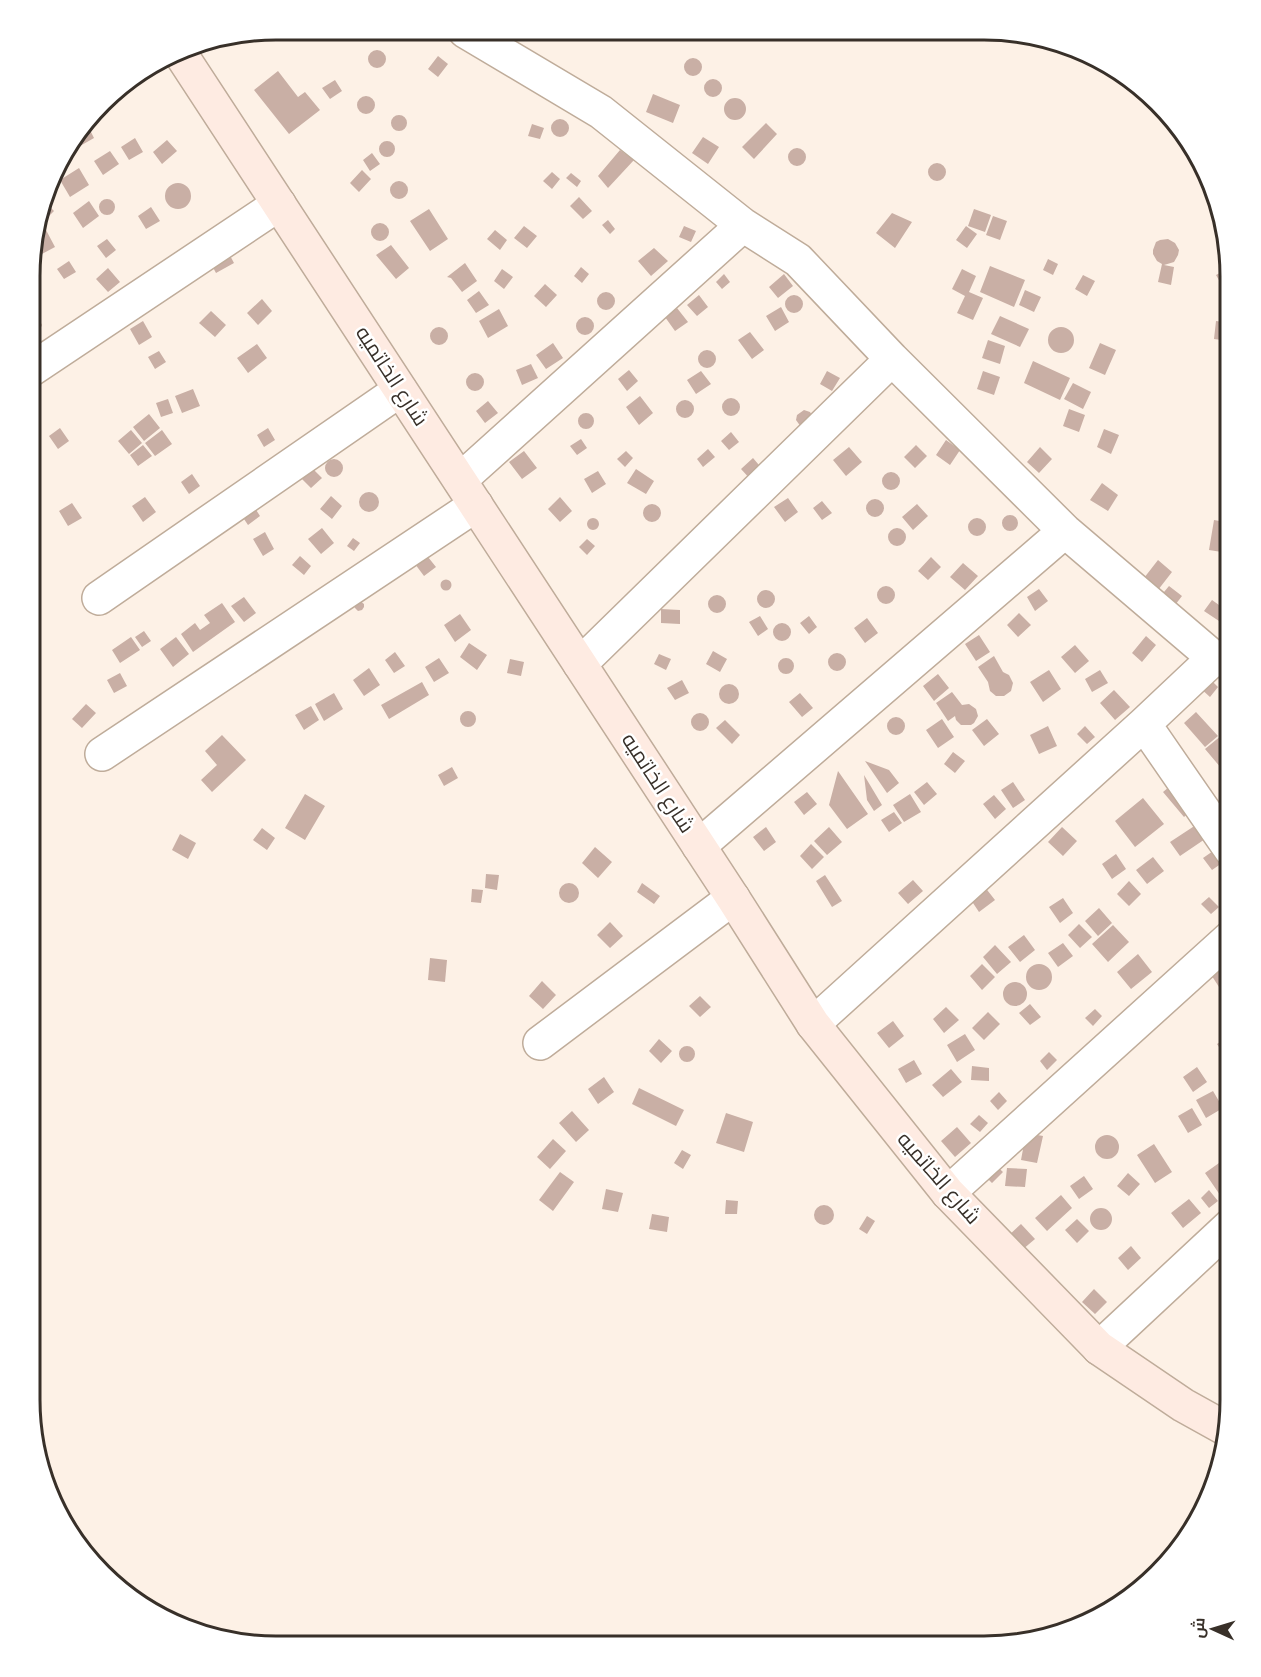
<svg xmlns="http://www.w3.org/2000/svg" width="1261" height="1677" font-family="'Fira Sans Condensed',Cairo,sans-serif">
<style>
.building{fill:#c9afa5}
.lines{fill:none;stroke-linecap:round;stroke-linejoin:round}
.street-casing{stroke:#bfac9a;stroke-width:36}
.secondary-casing{stroke:#bfac9a;stroke-width:36}
.street{stroke:#fff;stroke-width:33}
.secondary{stroke:#feebe2;stroke-width:33}
.labels{text-anchor:middle;stroke-width:5;stroke-linejoin:round;paint-order:stroke}
.street-label{font-size:21px;fill:#383029;stroke:#fff}
.rim{fill:none;stroke:#383029;stroke-width:3}
</style>
<rect width="100%" height="100%" fill="#fdf1e6"/>
<path class="building" d="M368 59a9 9 0 1 1 18 0a9 9 0 1 1-18 0Z
M438 56 448 64 438 77 428 69Z
M684 67a9 9 0 1 1 18 0a9 9 0 1 1-18 0Z
M278 71 298 97 305 92 320 110 289 134 254 90Z
M704 88a9 9 0 1 1 18 0a9 9 0 1 1-18 0Z
M335 80 342 91 330 99 322 88Z
M653 94 680 105 673 123 646 112Z
M357 105a9 9 0 1 1 18 0a9 9 0 1 1-18 0Z
M724 109a11 11 0 1 1 22 0a11 11 0 1 1-22 0Z
M391 123a8 8 0 1 1 16 0a8 8 0 1 1-16 0Z
M551 128a9 9 0 1 1 18 0a9 9 0 1 1-18 0Z
M766 123 777 134 754 159 742 147Z
M87 124 94 138 80 146 75 138Z
M532 124 544 128 540 139 528 136Z
M703 137 719 147 708 164 692 153Z
M135 138 143 152 129 160 121 147Z
M167 140 177 151 162 164 153 152Z
M379 149a8 8 0 1 1 16 0a8 8 0 1 1-16 0Z
M788 157a9 9 0 1 1 18 0a9 9 0 1 1-18 0Z
M620 150 634 160 608 188 598 176Z
M110 151 119 164 103 175 94 161Z
M372 153 380 164 370 171 363 160Z
M928 172a9 9 0 1 1 18 0a9 9 0 1 1-18 0Z
M79 168 89 185 70 197 60 180Z
M362 170 371 179 359 192 350 183Z
M552 172 560 179 552 189 543 181Z
M571 173 581 181 577 187 566 178Z
M390 190a9 9 0 1 1 18 0a9 9 0 1 1-18 0Z
M165 196a13 13 0 1 1 26 0a13 13 0 1 1-26 0Z
M579 197 592 211 583 219 570 206Z
M99 207a8 8 0 1 1 16 0a8 8 0 1 1-16 0Z
M89 201 99 216 83 228 73 213Z
M46 203 54 211 43 222 41 219Z
M151 207 160 221 146 229 138 216Z
M429 209 448 239 430 251 410 221Z
M974 209 991 215 985 232 968 226Z
M892 213 912 222 895 248 876 233Z
M993 216 1007 221 1000 240 986 235Z
M608 220 615 229 610 234 602 225Z
M371 232a9 9 0 1 1 18 0a9 9 0 1 1-18 0Z
M524 226 537 236 527 248 514 238Z
M684 226 696 231 691 242 679 237Z
M966 226 977 234 967 248 956 240Z
M46 230 55 247 40 255 33 242 34 237Z
M495 230 507 240 500 250 487 239Z
M107 239 116 250 106 258 97 246Z
M1168 239 1175 243 1179 250 1178 255 1174 262 1164 265 1174 267 1171 285 1158 282 1162 264 1157 261 1153 254V250L1156 242 1160 240Z
M391 245 409 268 396 279 376 255Z
M654 248 668 261 651 276 638 261Z
M227 250 234 263 216 273 209 260Z
M1048 259 1058 264 1053 275 1043 270Z
M69 261 76 272 64 279 57 269Z
M465 263 477 281 462 292 451 278 447 277Z
M990 266 1025 280 1014 307 980 292Z
M581 267 589 274 582 283 574 276Z
M108 268 120 282 108 292 96 279Z
M1229 268 1231 285 1224 289 1216 275Z
M502 269 513 277 504 289 494 281Z
M962 269 976 276 969 292 983 298 973 320 957 313 965 296 952 289Z
M724 274 730 282 722 289 716 282Z
M784 274 793 286 778 298 769 287Z
M1083 275 1095 281 1087 296 1075 289Z
M545 284 557 295 546 307 534 296Z
M1025 290 1041 297 1034 312 1019 305Z
M479 291 489 305 476 313 467 300Z
M597 301a9 9 0 1 1 18 0a9 9 0 1 1-18 0Z
M699 295 708 307 697 316 687 305Z
M785 304a9 9 0 1 1 18 0a9 9 0 1 1-18 0Z
M262 299 272 311 258 325 247 313Z
M781 307 789 322 775 331 766 316Z
M677 308 688 322 675 331 665 317Z
M499 309 508 326 488 338 479 321Z
M211 311 226 325 215 337 199 323Z
M32 315 39 319 42 325 39 332 34 336H32Z
M1000 316 1029 329 1020 347 991 334Z
M576 326a9 9 0 1 1 18 0a9 9 0 1 1-18 0Z
M143 321 152 337 139 345 130 329Z
M1216 321 1231 323 1229 341 1214 339Z
M1048 340a13 13 0 1 1 26 0a13 13 0 1 1-26 0Z
M430 336a9 9 0 1 1 18 0a9 9 0 1 1-18 0Z
M750 332 764 350 752 359 738 340Z
M988 340 1005 346 1000 364 982 358Z
M553 343 563 358 546 369 536 355Z
M1100 343 1116 350 1105 375 1089 368Z
M257 344 267 358 248 373 237 358Z
M698 359a9 9 0 1 1 18 0a9 9 0 1 1-18 0Z
M159 351 166 362 155 369 148 357Z
M1033 361 1070 378 1060 400 1024 383Z
M531 364 538 378 522 385 516 370Z
M629 370 638 381 627 391 618 379Z
M701 371 711 384 696 394 687 380Z
M827 371 840 378 832 391 820 384Z
M983 371 1000 377 994 395 977 389Z
M466 382a9 9 0 1 1 18 0a9 9 0 1 1-18 0Z
M1073 383 1091 392 1083 409 1064 399Z
M193 389 200 406 182 413 175 396Z
M640 396 653 413 639 425 626 407Z
M722 407a9 9 0 1 1 18 0a9 9 0 1 1-18 0Z
M168 399 173 413 161 417 156 403Z
M676 409a9 9 0 1 1 18 0a9 9 0 1 1-18 0Z
M488 401 498 413 485 423 476 411Z
M1069 409 1085 415 1079 432 1063 426Z
M804 410 810 412 813 417 801 427 796 420 797 415Z
M578 421a8 8 0 1 1 16 0a8 8 0 1 1-16 0Z
M149 414 160 428 144 441 133 427Z
M60 428 69 441 58 449 49 436Z
M268 428 275 440 264 447 257 435Z
M1104 429 1119 435 1111 454 1097 447Z
M131 430 142 443 129 454 118 441Z
M162 430 172 444 155 456 145 443Z
M731 432 739 442 729 450 721 441Z
M581 439 587 448 577 455 570 446Z
M946 440 960 450 950 465 936 455Z
M143 445 152 456 138 466 130 455Z
M916 445 927 456 915 468 904 457Z
M849 447 862 462 846 476 833 460Z
M1040 447 1052 459 1039 473 1027 462Z
M708 449 715 457 703 467 697 459Z
M524 451 537 468 522 479 509 462Z
M626 451 633 458 625 467 617 459Z
M753 458 764 471 752 481 741 469Z
M325 468a9 9 0 1 1 18 0a9 9 0 1 1-18 0Z
M311 467 322 478 311 488 301 478Z
M636 469 654 481 646 494 627 483Z
M598 471 606 484 592 493 584 479Z
M882 481a9 9 0 1 1 18 0a9 9 0 1 1-18 0Z
M192 474 200 486 189 494 181 482Z
M1102 483 1118 495 1108 511 1090 500Z
M359 502a10 10 0 1 1 20 0a10 10 0 1 1-20 0Z
M331 496 342 506 332 519 320 509Z
M145 497 156 512 143 522 132 506Z
M560 497 572 511 560 522 548 509Z
M788 498 798 512 785 522 774 507Z
M866 508a9 9 0 1 1 18 0a9 9 0 1 1-18 0Z
M822 501 832 513 822 520 813 508Z
M251 502 260 516 248 525 238 510Z
M72 503 82 518 68 526 59 511Z
M917 504 928 516 913 530 902 517Z
M643 513a9 9 0 1 1 18 0a9 9 0 1 1-18 0Z
M1002 523a8 8 0 1 1 16 0a8 8 0 1 1-16 0Z
M587 524a6 6 0 1 1 12 0a6 6 0 1 1-12 0Z
M968 527a9 9 0 1 1 18 0a9 9 0 1 1-18 0Z
M1214 520 1231 523V536L1228 553 1209 550Z
M322 528 334 543 321 554 308 539Z
M888 537a9 9 0 1 1 18 0a9 9 0 1 1-18 0Z
M265 532 274 549 263 556 253 539Z
M353 538 360 543 354 551 347 546Z
M587 539 595 546 587 555 579 547Z
M424 552 436 567 424 576 412 560Z
M300 556 311 566 304 575 292 565Z
M931 557 941 567 928 580 918 571Z
M1158 560 1172 572 1158 590 1144 578Z
M963 563 978 576 965 590 950 577Z
M440.5 585a5.5 5.5 0 1 1 11 0a5.5 5.5 0 1 1-11 0Z
M1169 586 1182 596 1172 609 1159 598Z
M877 595a9 9 0 1 1 18 0a9 9 0 1 1-18 0Z
M1039 589 1048 601 1035 611 1027 597Z
M757 599a9 9 0 1 1 18 0a9 9 0 1 1-18 0Z
M708 604a9 9 0 1 1 18 0a9 9 0 1 1-18 0Z
M244 597 256 613 244 622 231 606Z
M1212 600 1226 610 1219 621 1204 611Z
M360 601 364 604V607L362 610 358 611 355 608 354 605Z
M222 603 235 622 193 652 181 634 195 623 200 630 210 623 204 615Z
M661 609 680 610V624L661 623Z
M1019 613 1031 625 1018 637 1007 625Z
M460 614 471 630 455 642 444 625Z
M760 616 768 629 758 636 749 622Z
M809 616 817 627 809 634 800 623Z
M867 618 878 633 865 643 854 628Z
M773 632a9 9 0 1 1 18 0a9 9 0 1 1-18 0Z
M144 631 151 641 142 647 135 637Z
M979 635 990 652 976 661 965 644Z
M1146 636 1156 645 1142 662 1132 653Z
M131 637 140 650 120 663 112 650Z
M176 637 189 654 173 667 160 649Z
M469 643 487 655 477 670 460 657Z
M1075 645 1089 661 1075 673 1061 657Z
M713 651 727 659 720 672 706 664Z
M395 652 405 666 394 673 385 660Z
M828 662a9 9 0 1 1 18 0a9 9 0 1 1-18 0Z
M659 654 671 659 666 670 654 664Z
M994 656 1003 672 1009 675 1013 683 1011 691 1004 696H996L990 691 988 682 978 667Z
M778 666a8 8 0 1 1 16 0a8 8 0 1 1-16 0Z
M439 658 449 673 434 682 425 667Z
M510 659 524 662 521 676 507 673Z
M369 668 380 685 364 696 353 680Z
M1049 670 1061 689 1043 702 1030 682Z
M1100 670 1108 683 1092 692 1085 679Z
M120 673 127 686 114 693 107 680Z
M938 674 949 688 934 701 923 686Z
M1208 677 1218 687 1210 697 1199 687Z
M682 680 689 693 675 700 667 688Z
M422 682 429 695 389 719 381 705Z
M719 694a10 10 0 1 1 20 0a10 10 0 1 1-20 0Z
M1114 690 1130 707 1115 720 1100 703Z
M952 692 962 705 969 704 976 709 978 716 974 723 971 725H961L956 720 955 716 948 721 936 703Z
M334 693 343 709 324 721 315 704Z
M800 693 813 708 802 717 789 702Z
M86 704 96 713 82 728 72 719Z
M311 706 319 720 304 730 295 715Z
M460 719a8 8 0 1 1 16 0a8 8 0 1 1-16 0Z
M1196 712 1218 736 1205 747 1184 723Z
M691 722a9 9 0 1 1 18 0a9 9 0 1 1-18 0Z
M887 726a9 9 0 1 1 18 0a9 9 0 1 1-18 0Z
M942 719 954 737 938 748 926 730Z
M987 719 999 734 984 746 972 730Z
M725 720 740 735 732 744 716 728Z
M1048 726 1057 746 1039 754 1030 735Z
M1085 726 1095 737 1087 744 1077 734Z
M222 735 246 760 212 792 201 780 217 765 205 751Z
M1222 735 1231 744V772L1227 775 1205 749Z
M953 752 965 761 955 773 944 764Z
M865 761 889 770 899 783 887 793Z
M452 767 458 778 444 786 438 775Z
M838 771 868 814 847 829 829 805Z
M864 775 882 805 874 811 867 800Z
M927 782 937 794 924 805 914 792Z
M1013 782 1025 800 1013 808 1001 790Z
M1175 782 1195 807 1184 817 1163 792Z
M807 792 817 804 804 815 794 802Z
M305 794 325 806 305 840 285 828Z
M910 794 921 812 904 822 893 805Z
M994 795 1006 809 995 819 983 804Z
M1143 798 1164 824 1135 847 1115 821Z
M894 812 902 823 889 832 881 820Z
M1202 821 1211 835 1180 856 1170 842Z
M766 827 776 842 764 851 753 837Z
M829 827 842 842 827 855 814 841Z
M1062 827 1077 841 1063 856 1048 842Z
M262 828 275 838 267 850 253 840Z
M180 834 196 843 188 859 172 850Z
M811 844 824 857 812 869 800 856Z
M595 847 612 862 598 878 582 863Z
M1216 849 1225 861 1212 870 1203 858Z
M1116 854 1126 869 1112 879 1102 864Z
M1153 857 1164 871 1147 884 1136 870Z
M486 874 499 875 497 890 485 888Z
M825 875 842 901 832 907 816 881Z
M913 880 923 891 908 904 898 893Z
M1129 881 1141 894 1129 906 1117 894Z
M642 883 660 896 654 904 637 892Z
M559 893a10 10 0 1 1 20 0a10 10 0 1 1-20 0Z
M984 886 995 900 979 912 969 897Z
M472 889 483 890 481 903 471 902Z
M1209 897 1219 907 1211 914 1201 904Z
M1063 898 1073 913 1060 923 1049 907Z
M1099 908 1112 923 1098 936 1085 921Z
M610 922 623 936 610 948 597 935Z
M1079 924 1092 937 1080 948 1068 935Z
M1113 925 1129 942 1108 962 1092 944Z
M1024 935 1035 950 1020 962 1008 947Z
M1063 943 1073 956 1058 967 1048 953Z
M995 945 1011 962 997 974 983 957Z
M1138 954 1152 972 1131 989 1117 972Z
M430 958 447 960 445 982 428 980Z
M1222 961 1231 974V979L1219 987 1208 970Z
M1026 977a13 13 0 1 1 26 0a13 13 0 1 1-26 0Z
M982 964 995 977 982 990 970 976Z
M542 981 556 995 543 1009 529 996Z
M1003 994a12 12 0 1 1 24 0a12 12 0 1 1-24 0Z
M700 996 711 1007 700 1017 689 1006Z
M1030 1004 1041 1017 1030 1025 1019 1013Z
M946 1007 959 1020 944 1033 933 1019Z
M1095 1009 1102 1016 1093 1026 1085 1018Z
M988 1012 1000 1024 984 1040 972 1028Z
M893 1021 904 1036 889 1048 877 1033Z
M965 1034 975 1050 957 1062 947 1045Z
M1231 1035V1057L1227 1059 1217 1044Z
M659 1039 672 1051 661 1063 649 1051Z
M679 1054a8 8 0 1 1 16 0a8 8 0 1 1-16 0Z
M1049 1052 1057 1060 1047 1070 1040 1061Z
M914 1060 922 1074 906 1083 898 1069Z
M972 1066 989 1068V1081L971 1080Z
M1197 1067 1207 1082 1193 1092 1183 1077Z
M951 1069 962 1082 943 1097 932 1085Z
M604 1077 614 1092 598 1104 588 1089Z
M639 1088 684 1110 676 1126 632 1104Z
M1213 1091 1223 1108 1206 1118 1196 1100Z
M999 1092 1007 1101 998 1110 990 1101Z
M1192 1108 1202 1125 1188 1133 1178 1116Z
M572 1111 589 1130 576 1142 559 1123Z
M726 1113 753 1122 744 1152 716 1143Z
M979 1115 988 1123 980 1132 970 1124Z
M957 1127 971 1143 955 1157 941 1141Z
M1026 1133 1043 1136 1037 1163 1021 1160Z
M1095 1147a12 12 0 1 1 24 0a12 12 0 1 1-24 0Z
M553 1139 566 1151 550 1169 537 1157Z
M1154 1144 1172 1172 1155 1183 1137 1155Z
M682 1150 691 1155 683 1169 674 1163Z
M991 1161 1003 1172 992 1183 980 1171Z
M1219 1163 1231 1180V1188L1220 1195 1205 1173Z
M1007 1168 1027 1169 1025 1187 1005 1186Z
M560 1172 574 1182 553 1211 539 1200Z
M1128 1173 1140 1184 1129 1196 1117 1186Z
M1084 1176 1093 1189 1079 1199 1070 1186Z
M606 1189 623 1193 618 1212 602 1209Z
M1209 1190 1218 1201 1209 1208 1201 1198Z
M1061 1195 1072 1208 1047 1231 1035 1218Z
M1189 1199 1201 1213 1183 1228 1171 1213Z
M726 1200 738 1201 737 1214H725Z
M814 1215a10 10 0 1 1 20 0a10 10 0 1 1-20 0Z
M1090 1219a11 11 0 1 1 22 0a11 11 0 1 1-22 0Z
M652 1214 669 1217 667 1232 649 1229Z
M867 1216 875 1221 867 1234 859 1229Z
M1077 1219 1089 1231 1077 1243 1065 1230Z
M1021 1224 1035 1239 1022 1250 1008 1236Z
M1131 1246 1141 1258 1128 1270 1118 1258Z
M1094 1289 1107 1302 1095 1314 1082 1302Z"/>
<g class="lines">
<defs>
<path id="street" d="M465 31 601 112 743 225 798 260 892 359 1065 531 1214 658 1231 663
M32 369 279 204
M460 480 743 225
M99 598 400 390
M580 664 892 359
M1144 724 1231 850
M102 754 476 505
M699 846 1065 531
M813 1024 1144 724 1214 658
M540 1043 733 898
M948 1193 1231 937
M1099 1348 1231 1225"/>
<path id="secondary" d="M180 53 733 898 813 1024 948 1193 1099 1348 1183 1405 1228 1430"/>
</defs>
<use href="#street" class="street-casing"/>
<use href="#secondary" class="secondary-casing"/>
<use href="#street" class="street"/>
<use href="#secondary" class="secondary"/>
</g>
<g class="labels">
<g class="street-label">
<text transform="translate(392 376) rotate(57)" y="7">شارع الخاتميه</text>
<text transform="translate(658 783) rotate(57)" y="7">شارع الخاتميه</text>
<text transform="translate(939 1178) rotate(49)" y="7">شارع الخاتميه</text>
</g>
</g>
<path d="M0 0H1261V1677H0ZM276 40H984A236 236 0 0 1 1220 276V1400A236 236 0 0 1 984 1636H276A236 236 0 0 1 40 1400V276A236 236 0 0 1 276 40Z" fill="#fff" fill-rule="evenodd"/>
<path class="rim" d="M276 40H984A236 236 0 0 1 1220 276V1400A236 236 0 0 1 984 1636H276A236 236 0 0 1 40 1400V276A236 236 0 0 1 276 40Z"/>
<g transform="translate(1213 1629) rotate(274)" stroke="#ffffff" stroke-width="4.5" paint-order="stroke">
<path d="M0-4.5L10 22L0 15L-10 22Z" fill="#383029"/>
<text y="-9" font-size="16" font-weight="bold" text-anchor="middle" fill="#383029">ش</text>
</g>
</svg>
